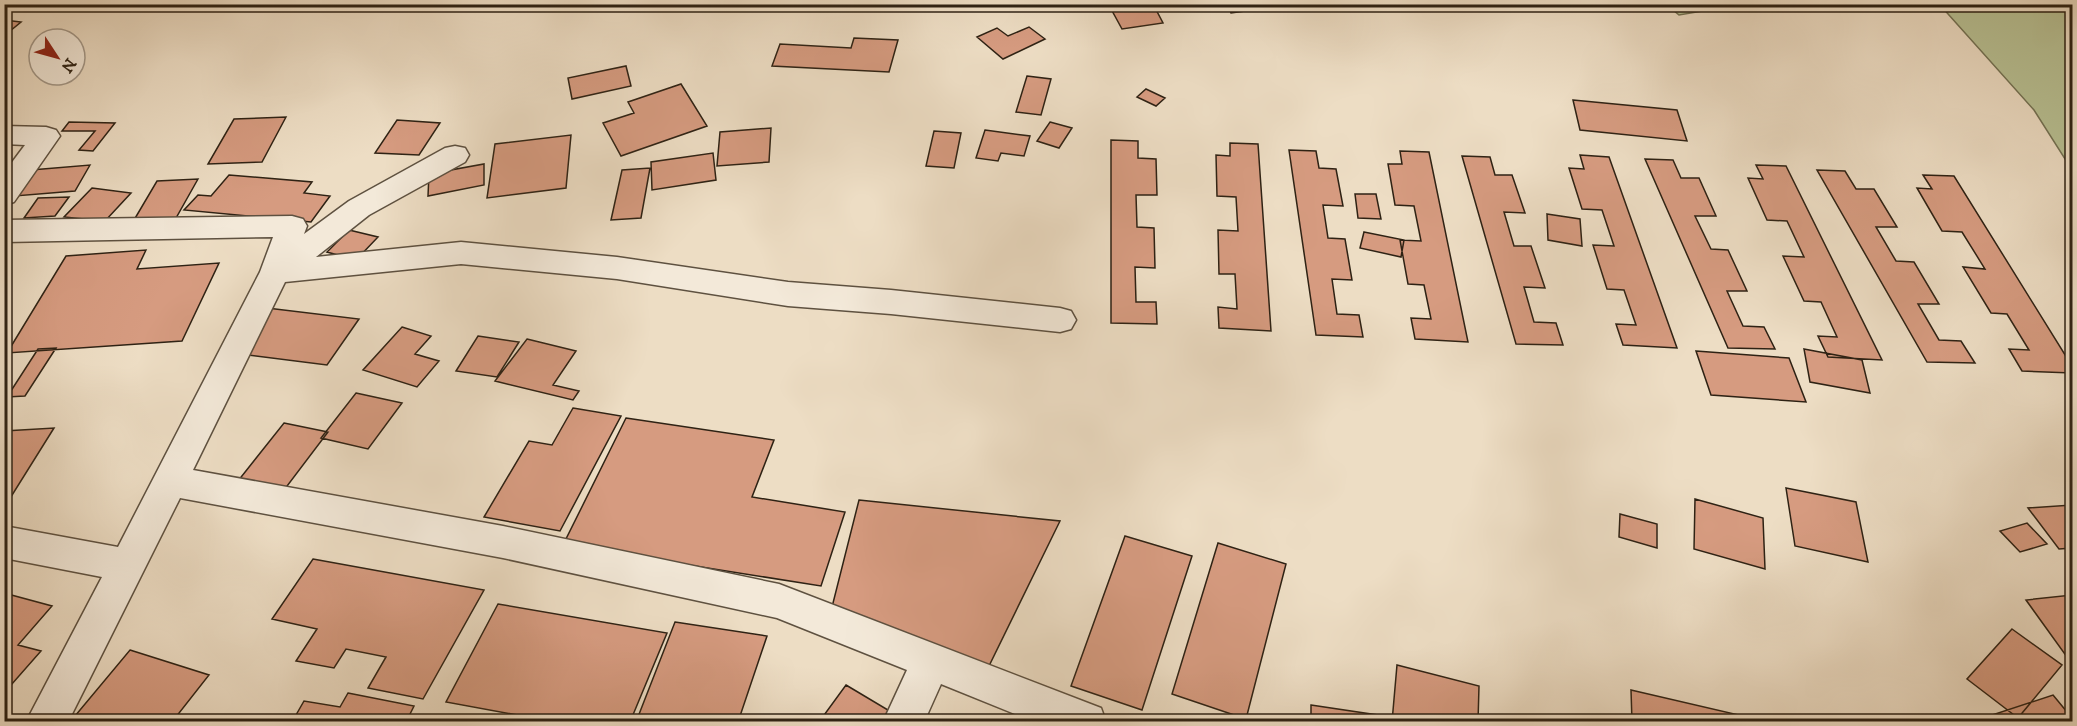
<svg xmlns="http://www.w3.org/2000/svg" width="2077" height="726" font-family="'IM FELL DW Pica',serif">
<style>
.green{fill:#b8c194;stroke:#737254;stroke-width:1.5}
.building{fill:#d69b80;stroke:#2e2214;stroke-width:1.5}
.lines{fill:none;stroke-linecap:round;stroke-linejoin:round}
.minor-casing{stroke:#5e5140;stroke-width:3}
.minor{fill:#f3e9d9;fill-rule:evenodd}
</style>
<rect width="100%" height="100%" fill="#edddc4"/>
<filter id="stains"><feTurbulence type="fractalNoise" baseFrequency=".00333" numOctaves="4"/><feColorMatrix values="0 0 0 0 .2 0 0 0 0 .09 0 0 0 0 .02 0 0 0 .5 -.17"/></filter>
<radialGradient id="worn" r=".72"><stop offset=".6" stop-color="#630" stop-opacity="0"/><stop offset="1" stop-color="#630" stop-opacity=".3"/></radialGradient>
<path class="green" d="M1667 5H1738L1679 15Z
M1940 5H2072V170L2034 110Z"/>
<path class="building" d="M1126 4H1153L1163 23 1122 29 1110 7Z
M1227 4H1258L1261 9 1231 13Z
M4 20 21 22 4 36Z
M1029 27 1045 39 1003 59 977 37 997 28 1008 36Z
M854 38 898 40 889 72 772 66 780 44 851 48Z
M626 66 631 86 572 99 568 78Z
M1027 76 1051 79 1041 115 1016 112Z
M681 84 707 126 621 156 603 123 634 113 628 102Z
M1146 89 1165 98 1156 106 1137 97Z
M1573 100 1677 110 1687 141 1580 130Z
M286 117 262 162 208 164 234 119Z
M397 120 440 123 419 155 375 153Z
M69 122 115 123 93 151 79 150 95 131H62Z
M1050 122 1072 128 1059 148 1037 141Z
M771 128 769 162 717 166 720 132Z
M985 130 1030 136 1024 156 1001 153 998 161 976 158Z
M934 131 961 133 954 168 926 166Z
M571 135 566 188 487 198 495 144Z
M1111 140 1138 141V158L1156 159 1157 195H1136L1137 227 1154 228 1155 268 1135 267 1136 302H1156L1157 324 1111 323Z
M1230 143 1258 144 1271 331 1219 328 1218 307 1237 309 1235 274H1219L1218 230 1238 231 1236 197 1217 196 1216 155 1230 156Z
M1289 150 1316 151 1319 168 1336 169 1343 206 1323 205 1328 238 1345 239 1352 280 1332 279 1337 314 1359 315 1363 337 1316 335Z
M1400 151 1429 152 1468 342 1415 339 1411 318 1431 319 1424 285 1408 284 1400 240 1421 241 1414 206 1395 205 1388 164H1402Z
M713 153 716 180 652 190 651 162Z
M1580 155 1609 157 1677 348 1623 345 1616 324 1636 325 1624 290 1607 289 1593 245 1614 246 1602 210 1582 209 1569 168 1584 169Z
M1462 156 1490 157 1495 175H1512L1525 213 1504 212 1514 246H1531L1545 288 1524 287 1534 322 1556 323 1563 345 1516 344Z
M1645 159 1673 160 1681 178H1699L1716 216H1695L1711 249 1728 250 1747 291H1727L1743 326 1764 327 1775 349 1728 348Z
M484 164V185L428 196 429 174Z
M90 165 75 191 15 196 31 170Z
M1756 165 1786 166 1882 360 1828 357 1818 336 1837 337 1821 302 1804 301 1783 256 1804 257 1787 221 1767 220 1748 178 1763 179Z
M650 168 641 218 611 220 622 170Z
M1817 170 1845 171 1856 189H1874L1897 227H1876L1896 261 1914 262 1939 304H1918L1939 340 1961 341 1975 363 1927 362Z
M229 175 312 182 304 193 330 196 311 222 184 210 198 195 211 196Z
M1923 175 1954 176 2072 366V373L2022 371 2009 349 2029 350 2007 314 1991 313 1963 267 1985 269 1962 232 1942 231 1917 188 1932 189Z
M198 179 176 218 134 220 157 181Z
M92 188 131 193 105 221 64 217Z
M1355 194H1376L1381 219 1358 218Z
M69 197 55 216 24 218 38 198Z
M1547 214 1580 219 1582 246 1548 240Z
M349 230 378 237 356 260 327 252Z
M1364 232 1404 240 1401 257 1360 248Z
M146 250 137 269 219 263 182 341 7 353 66 256Z
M267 308 359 319 327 365 232 353Z
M402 327 431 336 415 354 439 361 417 387 363 370Z
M478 336 519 342 497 377 456 371Z
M527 339 576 351 553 385 579 391 573 400 495 381Z
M56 348 25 396 7 397 38 349Z
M1804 349 1862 360 1870 393 1810 382Z
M1696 351 1789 358 1806 402 1711 395Z
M356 393 402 403 368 449 321 438Z
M573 408 621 416 560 531 484 517 529 441 552 445Z
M626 418 774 440 752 497 845 512 821 586 563 545Z
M284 423 328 432 275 502 230 491Z
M54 428 4 508V431Z
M1786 488 1856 502 1868 562 1795 546Z
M1695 499 1763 518 1765 569 1694 549Z
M859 500 1060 521 987 670 832 607Z
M2072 505V548L2059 549 2028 508Z
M1620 514 1657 524V548L1619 537Z
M2027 523 2047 544 2020 552 2000 531Z
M1125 536 1192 556 1142 710 1071 686Z
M1218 543 1286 564 1246 719 1172 694Z
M313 559 484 590 423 699 368 688 386 657 346 649 334 668 296 661 317 629 272 619Z
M4 593 52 606 18 645 41 651 4 693Z
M2072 595V664L2026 600Z
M498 604 667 633 630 722H555L446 702Z
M675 622 767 636 738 722H636Z
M2012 629 2062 665 2018 718 1967 679Z
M130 650 209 675 172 722H70Z
M1397 665 1479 686 1478 722H1392Z
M846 685 893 713 887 722H819Z
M1631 690 1756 719V722H1632Z
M348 693 414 706 406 722H292L304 701 340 707Z
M2053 695 2072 718V722H1971Z
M1311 705 1391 717V722H1311Z"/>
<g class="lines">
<defs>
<path id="minor" d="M4 126 46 127 56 130 60 136 14 202 4 205V173L25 145 4 144Z
M455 146 465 148 469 155 465 162 369 215 316 257 461 242 617 257 788 282 891 290 1060 308 1071 311 1076 320 1071 329 1060 332 891 314 788 306 617 279 461 264 285 282 193 470 503 526 779 584 1101 708 1106 722H1035L941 684 924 722H883L907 670 777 618 503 558 180 498 68 722H26L102 577 4 558V526L118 547 260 272 273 237 4 242V220L292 216 303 219 307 226 304 234 349 201 445 148Z"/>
</defs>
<use href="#minor" class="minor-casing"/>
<use href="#minor" class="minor"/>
</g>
<rect width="2077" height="726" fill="none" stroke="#edddc4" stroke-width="24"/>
<rect x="6" y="6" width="2065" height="714" fill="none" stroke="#2e2214" stroke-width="3"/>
<rect x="12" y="12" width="2053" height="702" fill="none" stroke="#2e2214" stroke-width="1.5"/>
<g transform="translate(57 57) rotate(126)"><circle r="28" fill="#f3e9d9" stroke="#a4998a" stroke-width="1.5"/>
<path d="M0-4.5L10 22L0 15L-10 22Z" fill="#8f2418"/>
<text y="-9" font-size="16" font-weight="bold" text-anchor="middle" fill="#2e2214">N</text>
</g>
<rect width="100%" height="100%" filter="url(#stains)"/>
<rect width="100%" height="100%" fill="url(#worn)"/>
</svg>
